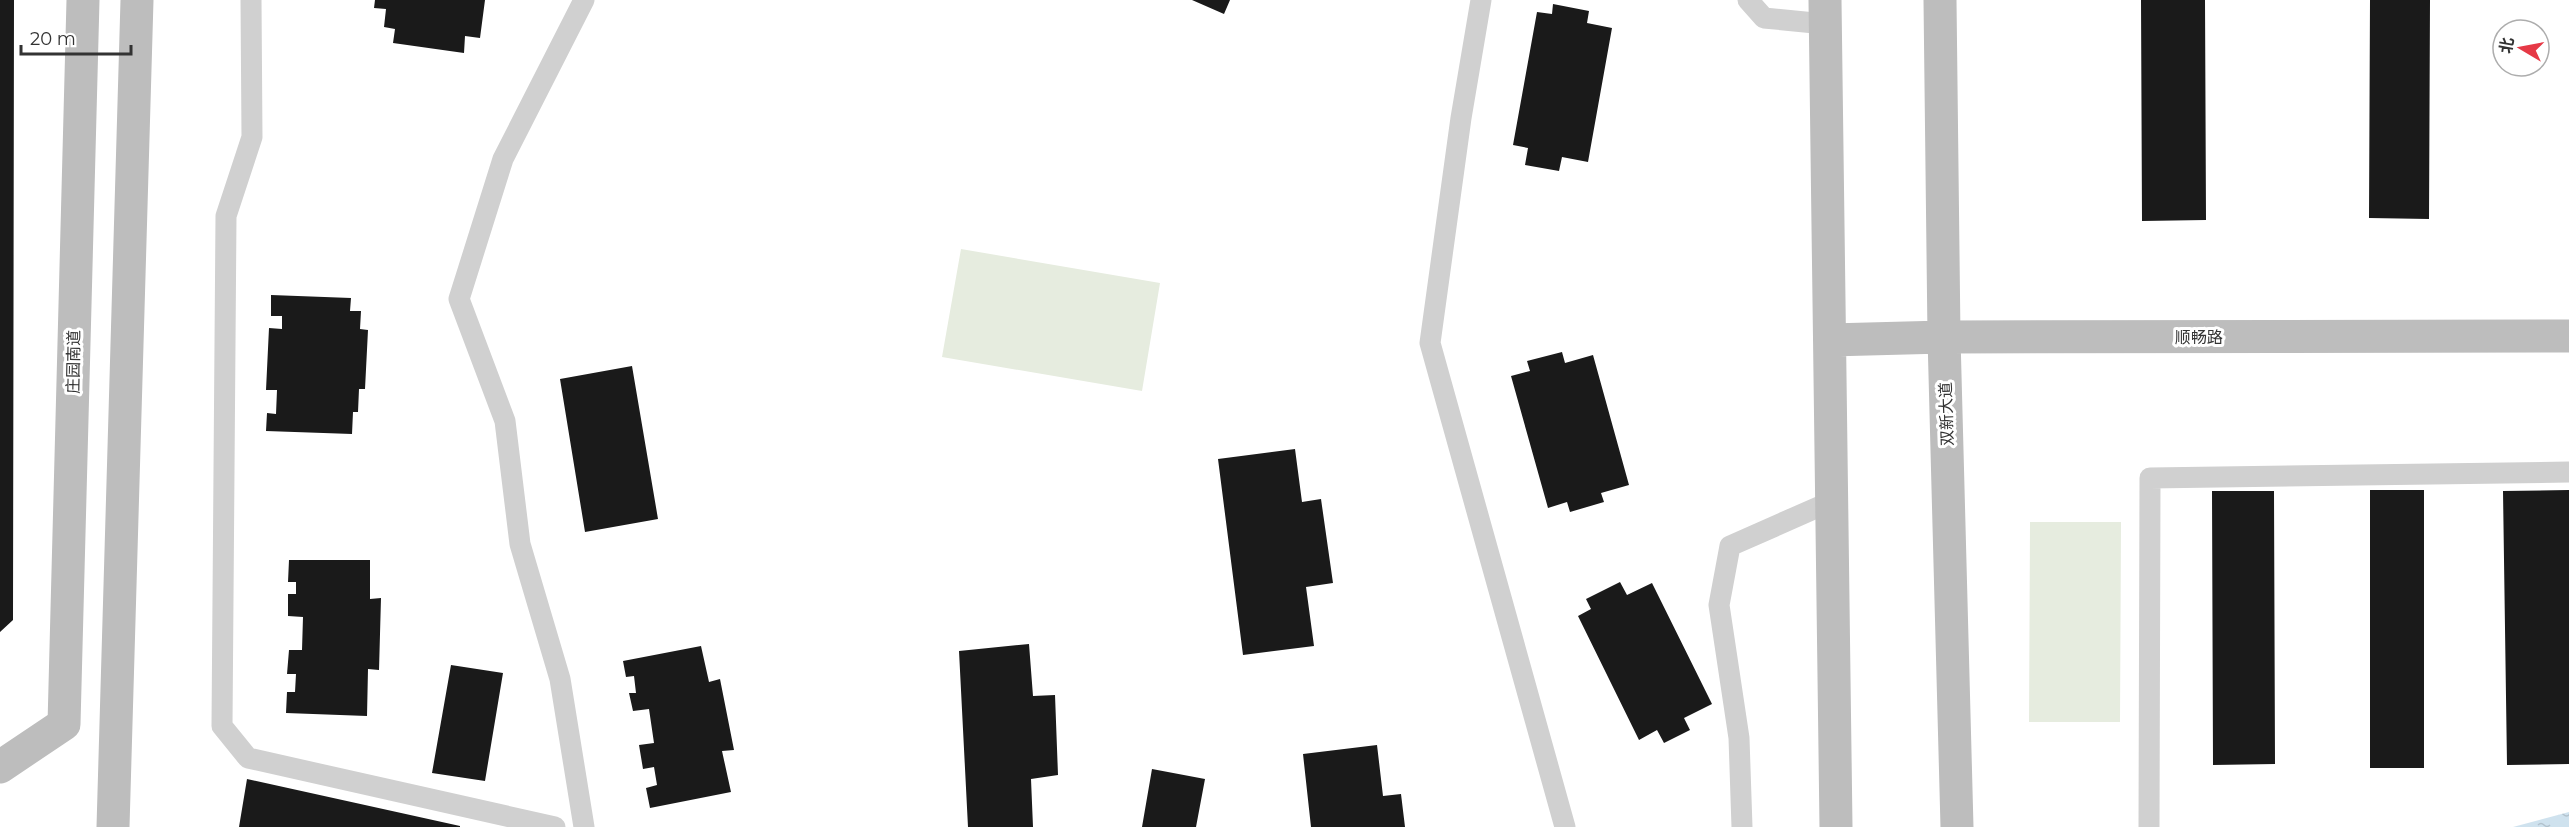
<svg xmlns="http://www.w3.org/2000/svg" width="2569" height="827" font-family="Montserrat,'Noto Sans SC',sans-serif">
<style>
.garden{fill:#e6ecdf}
.water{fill:url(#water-ripples)}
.building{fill:#1a1a1a}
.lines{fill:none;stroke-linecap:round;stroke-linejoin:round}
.lane{stroke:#d0d0d0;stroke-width:21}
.secondary{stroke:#bdbdbd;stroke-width:33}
.labels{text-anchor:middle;stroke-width:6;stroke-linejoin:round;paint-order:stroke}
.street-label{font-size:16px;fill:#333;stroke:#fff}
</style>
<defs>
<pattern id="water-ripples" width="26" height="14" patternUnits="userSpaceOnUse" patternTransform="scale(1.5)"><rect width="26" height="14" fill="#cfe2ee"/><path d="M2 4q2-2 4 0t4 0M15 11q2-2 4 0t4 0" fill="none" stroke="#b2c2cd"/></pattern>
</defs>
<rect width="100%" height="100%" fill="#fff"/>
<path class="garden" d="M961 249 1160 283 1142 391 942 357Z
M2030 522H2121L2120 722H2029Z"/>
<path class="water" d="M2569 812V827H2512H2513Z"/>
<path class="building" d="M0 0H14L13 620 0 632Z
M375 0H485L480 38 465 36 464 53 393 43 395 29 384 27 386 9 374 8Z
M1192 0H1230L1224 14Z
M2141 0H2205L2206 220 2142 221Z
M2370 0H2430L2429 219 2369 218Z
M1553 4 1589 11 1587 23 1612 28 1588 162 1562 157 1559 171 1525 165 1528 148 1513 145 1537 12 1552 14Z
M271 295 351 298 350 311H361L360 329 368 330 365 389H359L358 412H353L352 434 266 431 267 413 276 414 277 390H266L269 328 282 329V316H271Z
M1562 352 1565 363 1593 355 1629 485 1601 493 1604 502 1570 512 1567 502 1548 508 1511 376 1530 371 1527 361Z
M632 366 658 519 585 532 560 379Z
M1295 449 1302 502 1321 499 1333 583 1306 587 1314 646 1243 655 1218 459Z
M2370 490H2424V768H2370Z
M2569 490V764L2507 765 2503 491Z
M2212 491H2274L2275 764 2213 765Z
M289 560H370V599L381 598 379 670 368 669 367 716 286 713 287 692H295L296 674H287L289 650H302L303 617 288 616V594H296V582H288Z
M1620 582 1627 595 1652 583 1712 704 1684 718 1690 730 1664 743 1657 730 1639 740 1578 616 1591 609 1586 599Z
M1029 644 1033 696 1055 695 1058 775 1031 779 1033 827H968L959 651Z
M701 646 709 682 720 679 734 750 722 751 731 792 650 808 646 788 657 785 654 767 643 769 639 745 654 743 649 709 633 711 629 693H636L634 676 626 677 623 661Z
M451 665 503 673 485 781 432 773Z
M1377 745 1383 796 1401 794 1405 827H1311L1303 754Z
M1152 769 1205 779 1196 827H1142Z
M247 779 460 826V827H239Z"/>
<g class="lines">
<path class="lane" d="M251 0 252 137 226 216 222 726 248 758 555 827
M584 0 503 159 459 299 505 421 520 544 560 679 584 827
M1481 0 1461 118 1430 343 1565 827
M1748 0 1764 18 1825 24
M1742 827 1739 738 1719 605 1730 546 1832 501
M2149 827 2150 478 2569 472"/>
<path class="secondary" d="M1825 0 1836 827
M1940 0 1944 337 1957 827
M1830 340 1944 337 2569 336
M0 767 64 724 83 0
M113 827 137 0"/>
</g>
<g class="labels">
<g class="street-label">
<text x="2199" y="343">顺畅路</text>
<text transform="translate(73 362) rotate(-89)" y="6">庄园南道</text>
<text transform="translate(1946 414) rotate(-92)" y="6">双新大道</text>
</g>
</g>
<g transform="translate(2521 48) rotate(280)"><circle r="28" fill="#ffffff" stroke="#adadad" stroke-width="1.5"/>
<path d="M0-4.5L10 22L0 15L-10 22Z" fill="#e63946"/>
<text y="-9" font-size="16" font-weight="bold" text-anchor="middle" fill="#333333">北</text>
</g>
<path d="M21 45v9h110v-9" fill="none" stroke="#333333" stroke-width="3"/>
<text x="30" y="45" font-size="18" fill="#333333" stroke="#ffffff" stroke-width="4.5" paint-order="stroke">20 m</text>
</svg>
